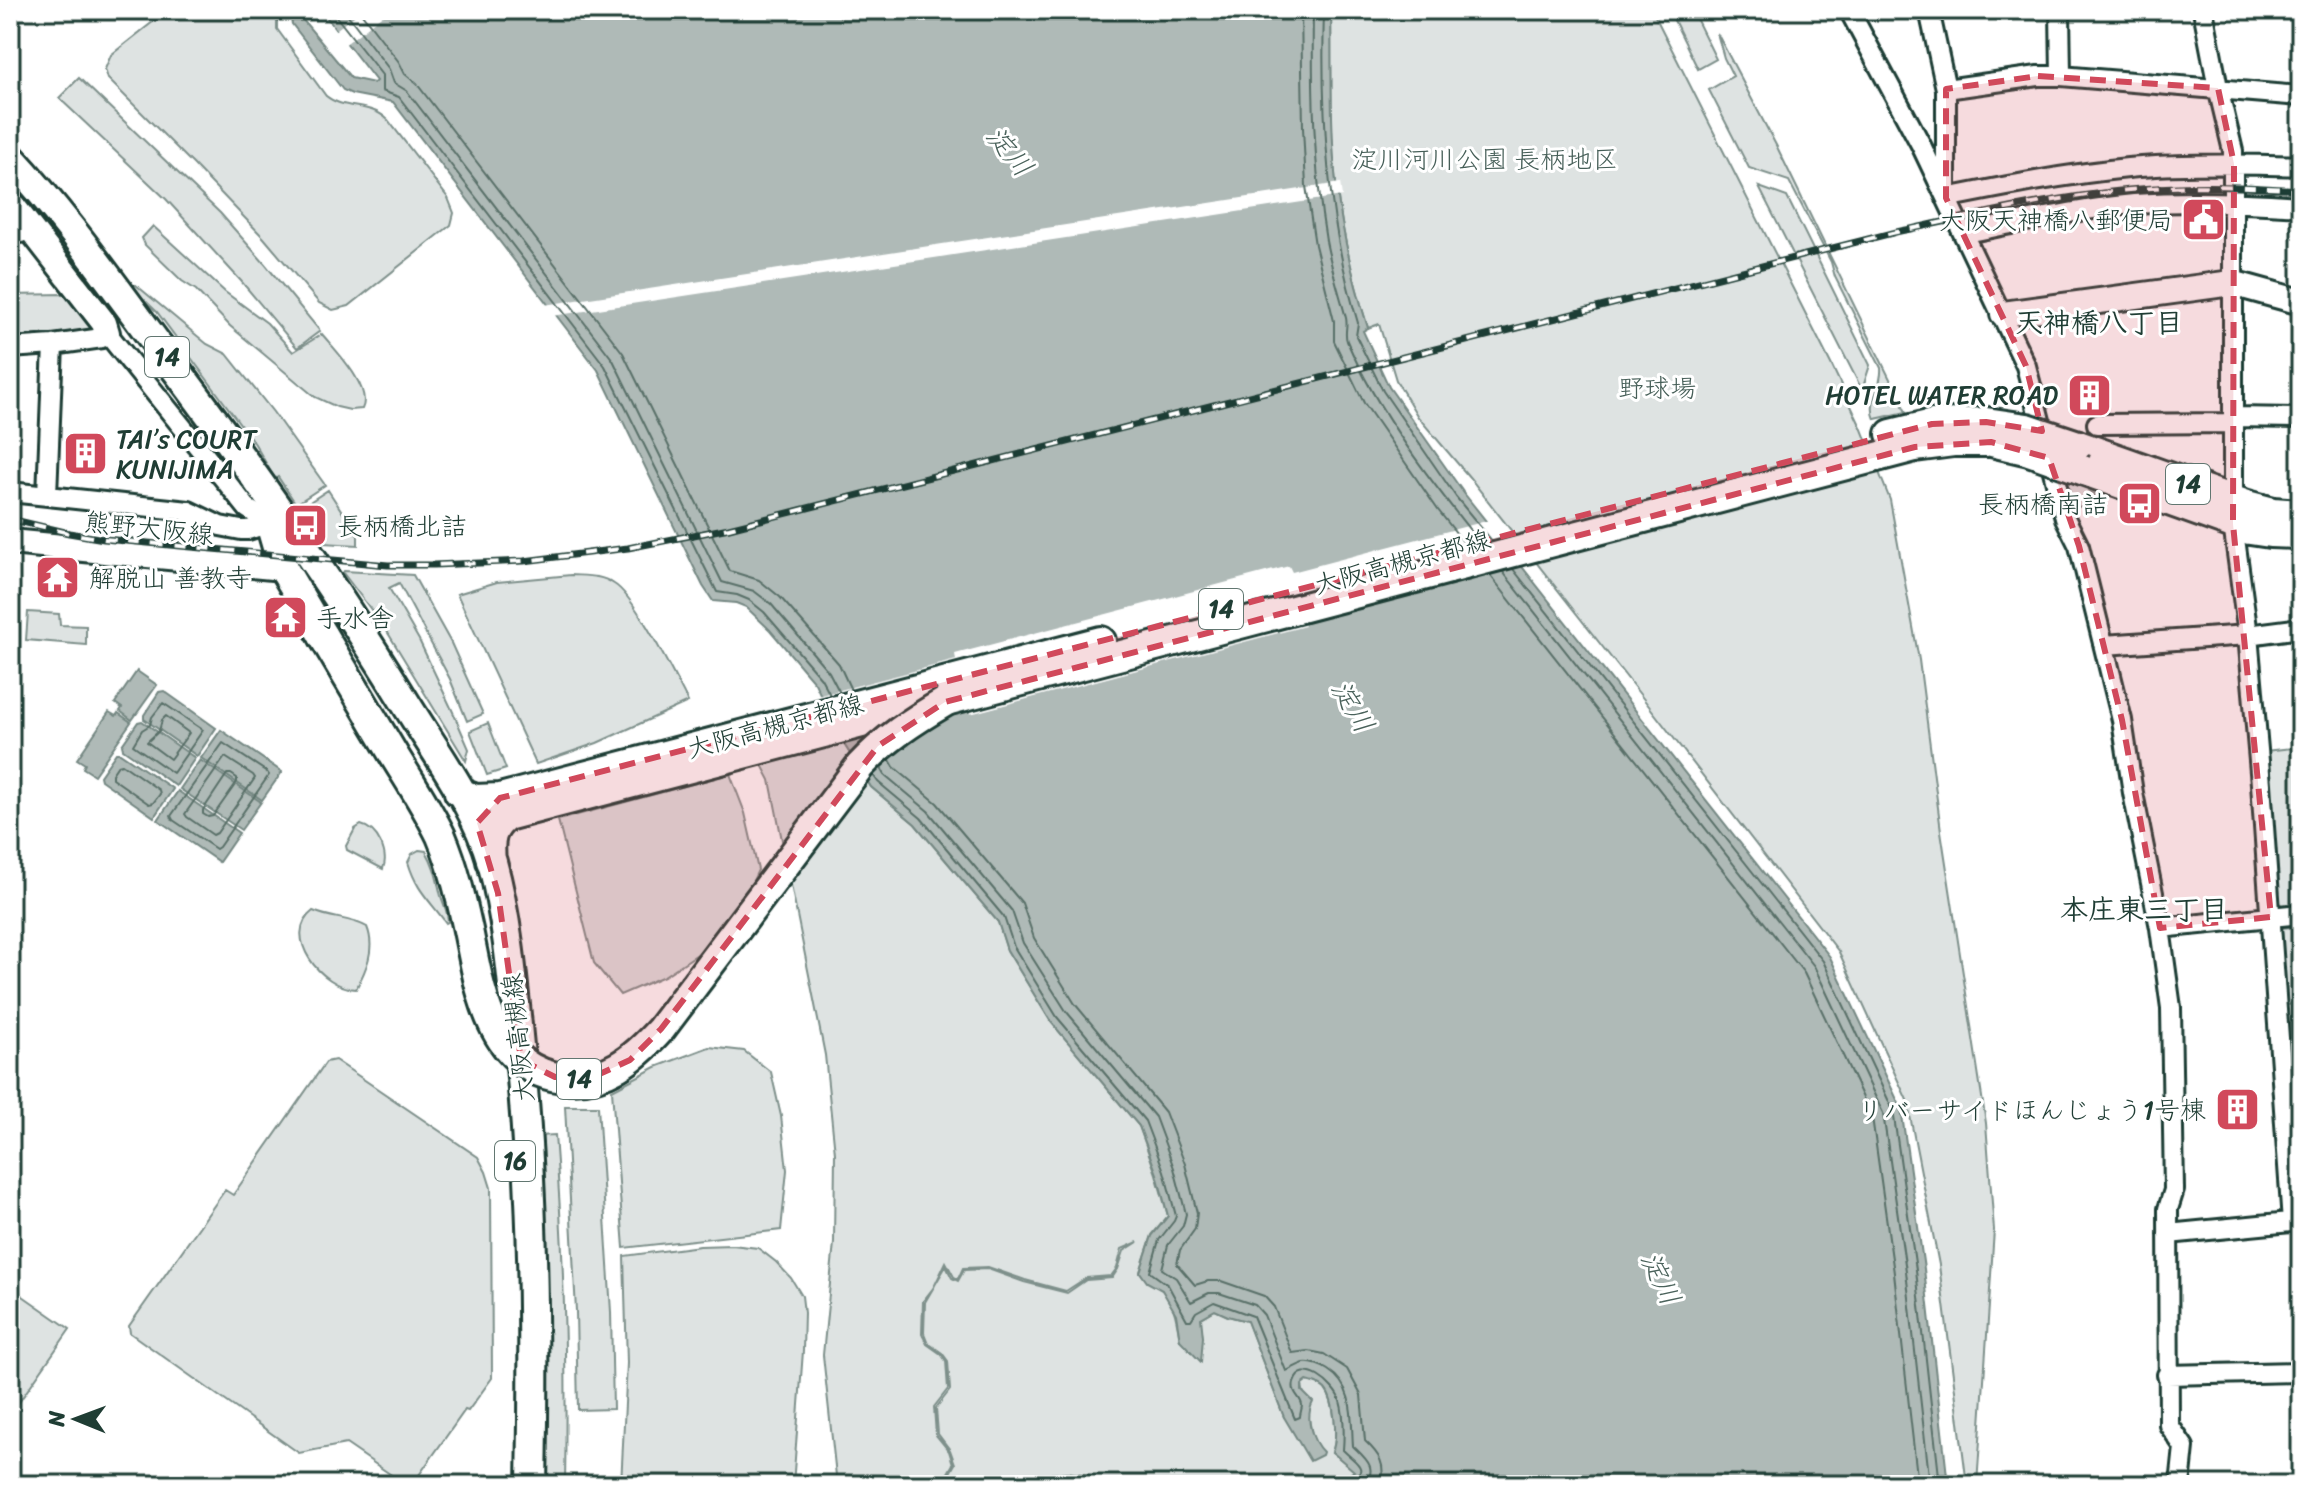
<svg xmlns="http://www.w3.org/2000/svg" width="2311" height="1495" font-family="Sriracha,'Klee One',sans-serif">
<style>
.green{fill:#dee3e2;stroke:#7e908b;stroke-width:2}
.water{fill:#afbab7;stroke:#758883;stroke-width:2}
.pier{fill:#fff}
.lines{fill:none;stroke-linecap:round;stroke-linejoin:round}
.shore{stroke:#596f68;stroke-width:2}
.street-casing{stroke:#1f3d34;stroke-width:24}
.secondary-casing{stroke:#1f3d34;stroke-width:30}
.primary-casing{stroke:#1f3d34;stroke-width:34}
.street{stroke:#fff;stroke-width:18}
.secondary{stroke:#fff;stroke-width:24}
.primary{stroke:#fff;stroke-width:28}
.rail-casing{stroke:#1f3d34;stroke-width:7}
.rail{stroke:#fff;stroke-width:4;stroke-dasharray:12;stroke-linecap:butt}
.primary-bridge-casing{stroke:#1f3d34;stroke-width:34;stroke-linecap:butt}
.primary-bridge{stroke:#fff;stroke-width:28}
.marked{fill:#d1495b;fill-opacity:0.2;stroke:#d1495b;stroke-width:6;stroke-dasharray:16 10;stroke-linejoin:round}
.labels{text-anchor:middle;stroke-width:6;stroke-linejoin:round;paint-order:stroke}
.shield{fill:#fff;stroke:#627771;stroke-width:2}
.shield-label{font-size:24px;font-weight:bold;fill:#1f3d34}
.park-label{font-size:26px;fill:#455e57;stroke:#fff}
.poi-label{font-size:26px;fill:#1f3d34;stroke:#fff;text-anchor:end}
.street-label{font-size:26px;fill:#1f3d34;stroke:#fff}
.water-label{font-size:28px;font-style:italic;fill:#4a625b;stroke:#fff}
.neighbourhood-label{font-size:28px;font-weight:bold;fill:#1f3d34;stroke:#fff}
</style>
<rect width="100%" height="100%" fill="#fff"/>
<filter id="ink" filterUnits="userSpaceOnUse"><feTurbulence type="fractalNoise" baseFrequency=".0125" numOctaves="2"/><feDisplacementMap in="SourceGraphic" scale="16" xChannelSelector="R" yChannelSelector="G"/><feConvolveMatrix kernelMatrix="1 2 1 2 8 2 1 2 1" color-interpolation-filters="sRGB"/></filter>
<g filter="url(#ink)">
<path class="green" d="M168 10H277V29L326 96C344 111 371 102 388 120L448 198 454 213 451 225 349 306 333 310 319 303 264 238 193 164 108 79 105 69 111 55Z
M1331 10H1652L1831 364 1861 427 1890 500 1919 660 1941 831 1986 1123 1994 1230 1977 1485H1967L1939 1265 1907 1100 1839 952 1642 697 1470 478 1418 417 1396 380 1379 324 1368 328C1353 280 1342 233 1336 183 1329 126 1332 67 1331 10Z
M1669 10H1692L1716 59 1698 69Z
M1717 33 1778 149 1906 412 1875 419C1867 402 1883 386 1881 368L1835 277 1831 262 1789 181 1749 168 1709 90 1733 76 1724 58Z
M79 78 220 213 265 264 320 331 297 348 241 281 166 199 59 98Z
M1759 187 1787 197 1870 365 1862 390Z
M153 226 225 292 267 323 293 352 322 334C335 350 373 388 362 409L350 410 337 407 315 397 230 326 196 290 182 281 145 245 142 238Z
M136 285 207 344 227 354 273 412 325 485 296 504 278 477 275 479 255 444 157 312 130 286Z
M64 294 96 330 10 343V295Z
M2063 475 2088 484V491L2095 494 2093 500 2083 507 2073 506Z
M328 490 358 536V545L323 543 299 509Z
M344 571 413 575 451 643 483 714 467 721 450 679 399 583 389 588 419 640 453 712 469 749 466 761 385 628 343 573Z
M571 575C587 576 601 575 614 584 635 596 674 676 688 702L597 743 536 764 457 594 497 582Z
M28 612 59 614 60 625 86 626V645L26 640Z
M488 723 506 769 487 775 470 731Z
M842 741 871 787 915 824 998 922 1007 950 1051 1022 1139 1126 1156 1174 1168 1216 1152 1235 1140 1272C1147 1282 1153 1282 1161 1289 1175 1302 1177 1323 1180 1340L1203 1337 1200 1319 1215 1310 1228 1316 1247 1321 1284 1417 1314 1444 1302 1385 1307 1381C1313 1382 1320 1384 1325 1389 1335 1401 1338 1438 1332 1452L1355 1471 1343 1479V1485H1101L1088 1475 1066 1472 1042 1475 1031 1485H943L955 1464 950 1450 938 1434 936 1408 950 1390 948 1361 942 1353 928 1343 924 1333 925 1302 946 1266 952 1278 958 1281 964 1270 988 1269 1024 1282 1067 1293 1086 1280 1112 1278 1118 1269 1124 1251 1138 1242 1122 1249 1117 1268 1111 1276 1086 1278 1066 1291 1025 1280 988 1267 963 1268 958 1279 954 1277 946 1262 934 1287 923 1301 922 1334 927 1344 941 1354 946 1361 948 1389 934 1407 936 1435 949 1451 953 1464 941 1485H837L823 1355 834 1243 835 1153 825 1055 770 780 761 763Z
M2301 747V903L2283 905 2276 900 2265 751Z
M730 774 745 813 758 870 737 915 699 953 664 976 620 995 594 963 558 820Z
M361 825C378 829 389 854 383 869L347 850 346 846 355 829Z
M419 850 426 851C435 866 437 880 441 896 444 906 448 912 448 922L446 923C430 900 417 892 408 862L412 854Z
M313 911C332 919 352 918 367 927 376 949 366 970 356 989 321 988 281 935 313 911Z
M2301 926V1003L2286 1005 2281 928Z
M709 1047 744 1051 771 1072 781 1116 787 1170 781 1230 624 1248 612 1090 656 1067Z
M335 1060 478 1157 486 1172 491 1188 492 1378 468 1411 465 1410 412 1485H406L346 1444 299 1453 130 1333 129 1326 225 1190 233 1195 326 1062Z
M565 1106H598L611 1312 613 1409 578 1410 576 1311Z
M555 1135C564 1252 567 1368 565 1485H540L538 1136Z
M732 1245 758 1248 776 1262 791 1278 802 1296 804 1313 803 1351 793 1485H621L627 1363 624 1256 700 1246Z
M10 1287 70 1329 10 1415Z
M1066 1473 1087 1477 1098 1485H1034L1043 1477Z"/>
<path class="water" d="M289 10H303L302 19 351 78 374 83 376 81 321 10H1331C1332 67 1330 126 1336 183 1342 233 1353 280 1368 328L1363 331 1389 387 1463 492 1830 957 1901 1108 1924 1269 1948 1485H1343V1479L1354 1471 1332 1452C1338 1438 1335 1401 1325 1389 1320 1384 1313 1383 1307 1381L1302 1385V1391L1313 1402C1305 1417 1311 1440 1323 1452L1322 1455 1310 1461 1284 1417 1247 1321 1228 1316 1215 1310 1201 1318 1203 1337 1201 1362 1180 1340 1176 1314 1162 1290 1147 1282 1140 1272 1152 1236 1168 1216 1157 1174 1139 1126 1051 1022 1007 950 998 922 915 824 871 787 842 741 815 683 770 630 746 607 736 603 713 601 703 586 598 370 393 102 352 94 343 90 292 24Z
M137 671 157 685 132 720 120 711 122 708 115 703Z
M164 691 216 728 197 756 144 719V715L159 692Z
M109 712 116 716 118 713 131 722 94 775 83 768 85 764 77 759Z
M142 721 195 758 176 786 123 749 122 745 138 722Z
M221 730 282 772 262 800 201 758Z
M116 753H120L173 789 154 817 101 780 100 776Z
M200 760 261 802 241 830 180 789Z
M178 791 239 833 219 862 158 820Z"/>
<path class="pier" d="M362 10H389L343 46 333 32Z
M1340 183 1342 196 552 316 544 305Z
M1490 520 1521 560 1302 618 1305 626 970 714 967 706 936 718 836 739 817 696 956 660 955 654 1289 566 1292 572Z"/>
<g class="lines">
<path class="shore" d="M331 10 382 75V91L399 97 605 366 717 592 737 595 749 600 764 612 821 678 830 695
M344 10 389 69 394 83 407 91 613 360 722 582 754 591 771 604 829 672 840 693
M359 10 399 62 405 74 417 84 623 353 730 571 759 580 780 597 839 664 851 690
M1301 10 1303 128 1306 186 1315 245 1334 321V341L1364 403 1438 510 1468 548
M1313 10C1312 87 1313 165 1326 241 1331 267 1339 292 1346 318 1348 326 1344 333 1347 341 1377 412 1433 484 1481 544
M1324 10C1321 116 1327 221 1358 323L1356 336 1383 391 1456 497 1492 541
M1513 569 1823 961 1893 1110 1916 1270 1940 1485
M1503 572 1814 966 1883 1113 1906 1271 1930 1485
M1490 575 1804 973 1872 1117 1894 1273 1918 1485
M163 703 203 730 173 773 133 745 142 730 150 725 152 717Z
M166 716 189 733 170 759 147 742 159 731 162 720Z
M223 743 267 772 269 775 219 847 216 849 173 820 171 816Z
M225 757 253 775 255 778 217 833 213 835 187 817 185 814Z
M890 760 894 767 937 803 1022 903 1034 938 1075 1004 1165 1112 1185 1164 1197 1213 1195 1229 1180 1250 1177 1264 1195 1285 1208 1281H1221L1264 1296 1274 1307 1292 1353 1309 1351 1324 1354 1347 1369 1361 1395 1365 1441C1379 1454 1387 1465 1380 1485
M122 764 159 790 160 794 153 803 149 804 112 778V774L118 765Z
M881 768 885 775 928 811 1012 911 1023 943 1066 1011 1155 1117 1174 1168 1186 1214 1183 1226 1168 1245 1162 1269 1176 1278 1191 1302 1209 1293H1219L1255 1305 1264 1315 1286 1371C1292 1369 1297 1365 1304 1363 1312 1362 1322 1366 1328 1370 1355 1387 1351 1419 1353 1446 1366 1459 1378 1467 1365 1485
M231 774 237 778V782L213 816 208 817 203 814V810L227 774Z
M873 775 878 782 921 818 1004 917 1014 947 1057 1017 1145 1121 1164 1171 1176 1216 1174 1221 1159 1240 1150 1272 1168 1285 1187 1320H1191L1196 1312 1214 1302 1253 1316 1295 1419 1300 1417C1300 1413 1302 1409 1302 1405 1301 1397 1291 1393 1294 1383 1302 1357 1335 1385 1340 1401 1344 1414 1344 1436 1343 1450 1358 1465 1369 1466 1351 1485"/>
<defs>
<path id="street" d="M1849 10 1920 143 2026 366 2065 518 2079 546 2122 720 2133 793 2160 928 2171 1008 2174 1190 2168 1209 2169 1425 2184 1447 2180 1485
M1929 10 1946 89V198C2006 186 2067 174 2128 168 2186 163 2243 164 2301 166
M2060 10 2061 76
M2203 10 2218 88 2233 151V524L2248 635 2261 784 2292 1222
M1946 89 2038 76H2061L2301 96
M10 231 21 233 31 226
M1964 233C2020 223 2077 209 2134 204 2190 200 2245 202 2301 206
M10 348 53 345 102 338 107 333 248 509 270 523
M2234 417 2301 418
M2097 424 2233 423
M10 492 189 511 220 526 241 530H248L270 523
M47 495 53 345
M188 560 191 521 194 514
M2104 645 2248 635 2301 628
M2160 928 2301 914
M2168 1234 2301 1221
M2167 1375 2301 1372"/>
<path id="secondary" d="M10 202 104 323 107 333
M2003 314 2232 283 2301 302
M10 542 283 568"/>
<path id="primary" d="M10 157C64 215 110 281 157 344 244 459 328 576 403 699 434 750 476 805 492 862 508 921 513 985 519 1046 534 1193 535 1338 532 1485
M1891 434 1932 424 1986 422
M2078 445 2247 505 2273 512 2301 514
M2085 471 2250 530 2270 533 2301 534
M270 523 283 568 323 636
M459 792 475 799 500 798 1101 641
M491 861C489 841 490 828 507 816L1915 447 1953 442H1991"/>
</defs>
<use href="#street" class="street-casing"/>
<use href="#secondary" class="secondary-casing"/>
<use href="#primary" class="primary-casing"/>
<use href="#street" class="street"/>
<use href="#secondary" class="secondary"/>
<use href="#primary" class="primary"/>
<defs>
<path id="rail" d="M10 519 69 533 104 539 388 565H434L524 561 628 548 729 528 1892 233C1971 216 2049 198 2129 190 2186 184 2244 186 2301 190"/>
</defs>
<use href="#rail" class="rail-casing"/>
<use href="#rail" class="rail"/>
<defs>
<path id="primary-bridge" d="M1986 422 2027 428 2078 445
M1991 442 2029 451 2085 471
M323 636C347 677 371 717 395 757 411 783 428 809 441 836 454 867 461 898 468 930 480 988 489 1068 562 1078 605 1084 635 1058 661 1029L860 766C885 739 913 721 945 702"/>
</defs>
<use href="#primary-bridge" class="primary-bridge-casing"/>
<use href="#primary-bridge" class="primary-bridge"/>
</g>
</g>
<path class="marked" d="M2038 76 2218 88 2234 164 2233 524 2271 917 2160 928 2122 720 2079 546 2049 458 1991 442 1915 447 945 702 878 746 661 1029 630 1060 593 1077H555L521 1060 498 893 477 823 500 798 1932 424 1986 422 2042 431 2026 366 1946 198V89Z"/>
<defs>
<symbol id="civic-square" viewBox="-11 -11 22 22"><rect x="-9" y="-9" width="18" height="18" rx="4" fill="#d1495b" stroke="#fff"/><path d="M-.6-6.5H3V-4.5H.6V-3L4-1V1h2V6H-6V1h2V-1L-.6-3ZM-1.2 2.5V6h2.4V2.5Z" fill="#fff"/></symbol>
<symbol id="building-square" viewBox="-11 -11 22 22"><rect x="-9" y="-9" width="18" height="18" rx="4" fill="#d1495b" stroke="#fff"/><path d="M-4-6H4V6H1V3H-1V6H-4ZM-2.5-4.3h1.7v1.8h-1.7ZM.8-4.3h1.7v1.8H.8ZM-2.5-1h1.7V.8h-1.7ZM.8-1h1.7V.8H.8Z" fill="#fff"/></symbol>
<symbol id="bus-square" viewBox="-11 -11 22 22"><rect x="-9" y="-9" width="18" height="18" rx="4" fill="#d1495b" stroke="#fff"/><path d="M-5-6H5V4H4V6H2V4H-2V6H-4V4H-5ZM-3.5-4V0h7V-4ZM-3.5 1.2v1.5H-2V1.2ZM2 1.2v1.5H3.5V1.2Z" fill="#fff"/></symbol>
<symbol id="temple-square" viewBox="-11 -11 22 22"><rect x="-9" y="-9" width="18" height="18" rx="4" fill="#d1495b" stroke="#fff"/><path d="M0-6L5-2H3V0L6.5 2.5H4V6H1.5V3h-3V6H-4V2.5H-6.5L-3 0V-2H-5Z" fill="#fff"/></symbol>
</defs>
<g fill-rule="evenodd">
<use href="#civic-square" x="2178" y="194" width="51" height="51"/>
<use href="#building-square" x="2064" y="370" width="51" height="51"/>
<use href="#building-square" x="60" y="428" width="51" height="51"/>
<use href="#bus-square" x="2114" y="478" width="51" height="51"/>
<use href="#bus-square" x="280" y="500" width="51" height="51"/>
<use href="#temple-square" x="32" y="552" width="51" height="51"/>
<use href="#temple-square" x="260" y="592" width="51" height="51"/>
<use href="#building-square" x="2212" y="1084" width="51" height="51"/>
</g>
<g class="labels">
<g class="shield">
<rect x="145" y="337" width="44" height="40" rx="6"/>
<rect x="2166" y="464" width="44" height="40" rx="6"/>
<rect x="1199" y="589" width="44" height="40" rx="6"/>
<rect x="557" y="1059" width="44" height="40" rx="6"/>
<rect x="495" y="1141" width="40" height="40" rx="6"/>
</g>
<g class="shield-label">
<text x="167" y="365">14</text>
<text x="2188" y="492">14</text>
<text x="1221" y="617">14</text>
<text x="579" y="1087">14</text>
<text x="515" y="1169">16</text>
</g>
<g class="park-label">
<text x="1485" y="168">淀川河川公園 長柄地区</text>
<text x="1657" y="397">野球場</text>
</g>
<g class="poi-label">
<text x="2173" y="229">大阪天神橋八郵便局</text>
<text x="2058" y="404">HOTEL WATER ROAD</text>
<text x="116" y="448" text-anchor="start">TAI’s COURT<tspan x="116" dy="30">KUNIJIMA</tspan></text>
<text x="2108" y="513">長柄橋南詰</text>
<text x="337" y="535" text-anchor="start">長柄橋北詰</text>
<text x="89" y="587" text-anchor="start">解脱山 善教寺</text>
<text x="316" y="627" text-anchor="start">手水舎</text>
<text x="2206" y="1119">リバーサイドほんじょう1号棟</text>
</g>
<g class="street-label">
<text transform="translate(149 528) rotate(6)" y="9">熊野大阪線</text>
<text transform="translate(1402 562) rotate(-15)" y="9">大阪高槻京都線</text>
<text transform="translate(775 726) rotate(-15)" y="9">大阪高槻京都線</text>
<text transform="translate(518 1038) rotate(-96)" y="9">大阪高槻線</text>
</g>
<g class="water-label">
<text transform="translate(1010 151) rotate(50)" y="10">淀川</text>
<text transform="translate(1353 706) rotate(59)" y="10">淀川</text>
<text transform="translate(1661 1278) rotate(64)" y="10">淀川</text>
</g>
<g class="neighbourhood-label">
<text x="2099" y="332">天神橋八丁目</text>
<text x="2144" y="919">本庄東三丁目</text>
</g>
</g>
<rect width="2311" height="1495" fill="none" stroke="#fff" stroke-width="40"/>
<rect x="20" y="20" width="2271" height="1455" fill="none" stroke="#1f3d34" stroke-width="3" filter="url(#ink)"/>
<g transform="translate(76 1419) rotate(271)" stroke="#ffffff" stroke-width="6" paint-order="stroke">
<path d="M0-6L14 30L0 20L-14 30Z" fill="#1f3d34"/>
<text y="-12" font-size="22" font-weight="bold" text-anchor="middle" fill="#1f3d34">N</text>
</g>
</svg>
